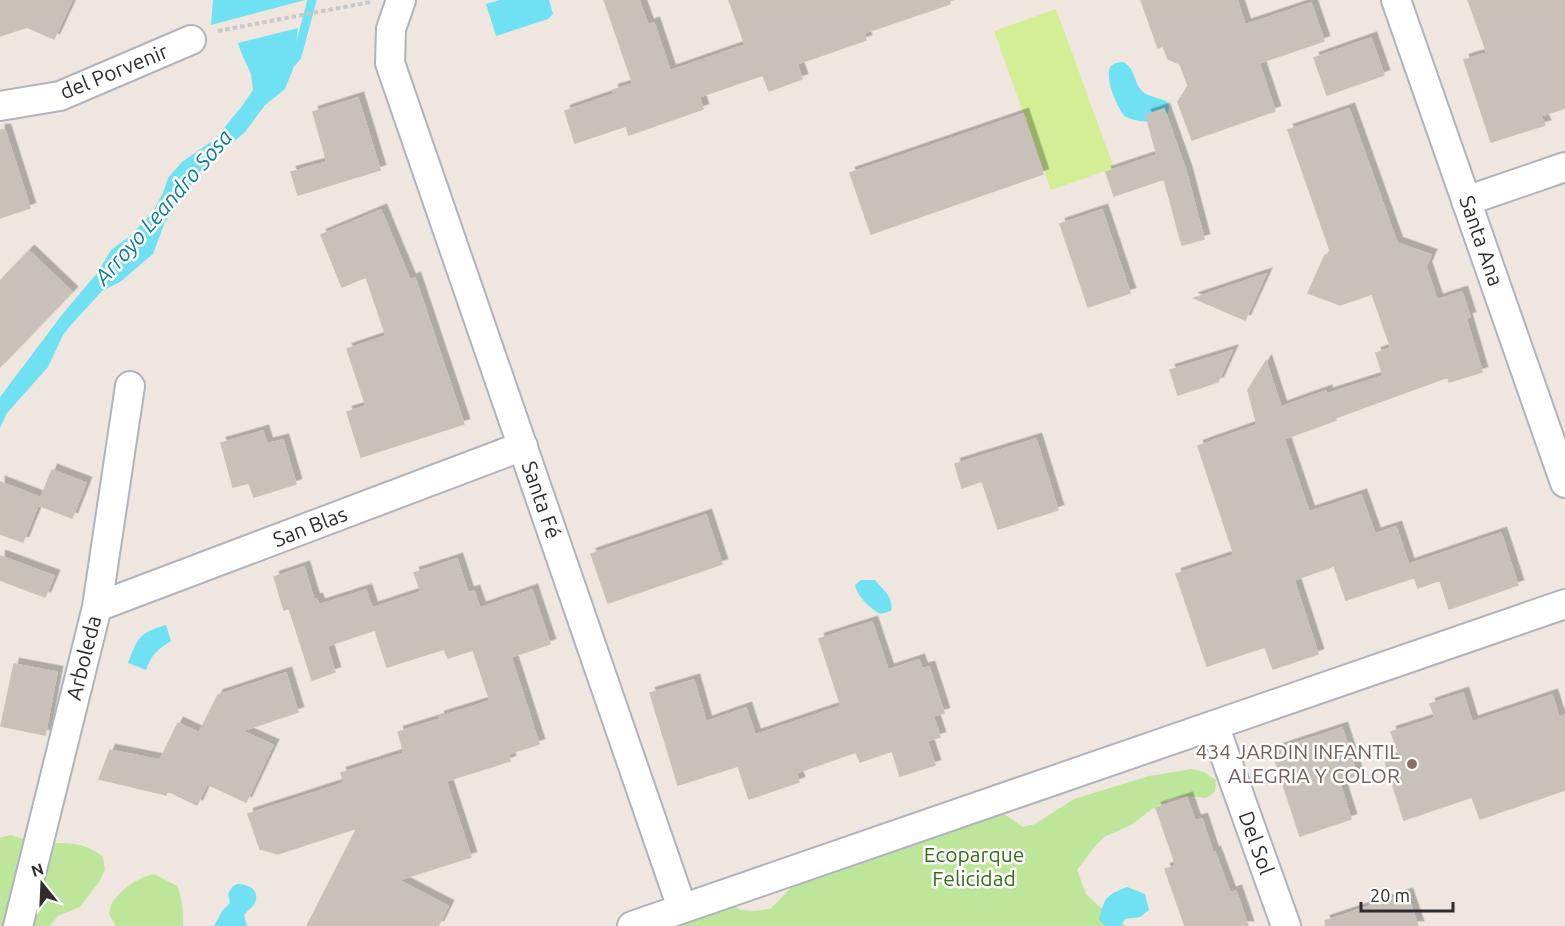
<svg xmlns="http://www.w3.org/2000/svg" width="1565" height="926" font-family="Ubuntu,sans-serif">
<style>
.green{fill:#bee69a}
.pitch{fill:#d4ee95}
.water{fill:#6fe1f3}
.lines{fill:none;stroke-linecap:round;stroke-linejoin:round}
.stream{stroke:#6fe1f3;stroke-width:9}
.building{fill:#c7c1ba;stroke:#cac1b8;stroke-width:1.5;filter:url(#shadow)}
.minor-casing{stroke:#afb3bd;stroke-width:32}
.path{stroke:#c8c8c8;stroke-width:4;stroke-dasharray:4.5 3;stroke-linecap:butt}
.minor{stroke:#fff;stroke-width:28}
.education-dot{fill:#8d6e63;stroke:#fff;stroke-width:2}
.labels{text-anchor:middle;stroke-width:5;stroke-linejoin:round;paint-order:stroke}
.street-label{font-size:21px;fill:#2d2d2d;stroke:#fff}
.education-label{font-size:21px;fill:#785e54;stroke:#fff;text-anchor:end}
.park-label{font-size:21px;fill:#356e18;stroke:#fff}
.water-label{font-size:22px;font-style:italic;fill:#097d9e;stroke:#fff}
</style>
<defs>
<filter id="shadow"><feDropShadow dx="5.5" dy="-5.5" stdDeviation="0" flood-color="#0004"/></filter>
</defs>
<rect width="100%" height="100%" fill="#eee6df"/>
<path class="green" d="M1192 769 1204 772 1216 780 1215 792 1206 798 1187 796 1171 799 1152 809 1131 825 1104 837 1095 846 1077 870 1086 894 1106 913 1127 926H645L730 904 741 910 755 911 770 909 821 858 1001 812 1023 827 1035 824 1074 799 1149 776Z
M10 835C18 837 25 840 33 841 61 846 78 837 103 857L105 870 99 882 80 907 58 916 50 926H0V838Z
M154 874 177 886C183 900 183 911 183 926H116L109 914C110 910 111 904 113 901 123 888 139 877 154 874Z"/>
<path class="pitch" d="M1056 9 1114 168 1051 190 994 31Z"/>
<path class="water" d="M213 0H305L211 25Z
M500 0H549L553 14 548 19 496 36 486 4Z
M298 28 293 69 285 89 265 105 245 132 229 146 217 154 203 168 165 222 153 254 120 282 102 291 70 326 63 335 48 367 7 413 0 428V397L61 316 98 272 111 250 130 236 152 213 163 193 168 178 182 162 215 139 242 106 253 90 251 74 241 52 238 43Z
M1123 62C1136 68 1133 83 1143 92 1150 98 1164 98 1168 103 1169 106 1169 110 1168 112 1165 123 1149 122 1140 121 1136 120 1130 119 1126 117 1118 111 1103 75 1111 66 1114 63 1119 62 1123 62Z
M861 580H875C883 590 894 597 891 611L880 614C869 607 858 598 855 585Z
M166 625 171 641C158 649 151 655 146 670L128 663C138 637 139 633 166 625Z
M237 884C249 884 260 890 255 903 253 907 247 911 244 915L247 926H214L222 911 230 903 228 894 232 887Z
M1127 887 1145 894 1149 910 1140 917 1125 919 1121 926H1106L1099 920C1104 898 1106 895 1127 887Z"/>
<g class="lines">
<path class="stream" d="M287 68 297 56 312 0"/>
</g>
<path class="building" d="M0 0H72L54 39 27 27 0 36Z
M604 0H639L648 25 654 23 670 71 745 45 729 0H949L950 4 864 33 866 40 797 64 802 79 769 91 763 75 699 97 703 109 629 135 626 126 575 143 565 111 614 94 613 90 633 84Z
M1141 0H1237L1245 25 1311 3 1324 41 1259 63 1275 111 1192 140 1178 102 1188 86 1180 64 1168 59 1163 46 1158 48Z
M1468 0H1565V108L1541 116 1545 125 1491 142 1464 60 1487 53Z
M1371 38 1384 75 1327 95 1314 58Z
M358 98 380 170 298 195 291 172 327 162 313 112Z
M1164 109 1186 171 1204 239 1182 245 1164 179 1114 196 1106 172 1157 155 1146 115Z
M1349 109 1397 243 1431 255 1426 267 1437 300 1462 292 1470 317 1466 318 1482 372 1449 382 1448 377 1335 418 1336 420 1284 439 1309 512 1361 495 1375 534 1396 527 1413 578 1346 600 1334 566 1294 580 1318 654 1273 669 1265 647 1207 666 1176 574 1234 555 1198 446 1257 425 1248 390 1266 361 1281 407 1326 391 1327 394 1383 376 1376 353 1391 348 1372 294 1340 305 1308 293 1325 255 1331 253 1288 130Z
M1023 114 1043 174 871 234 850 173Z
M0 130H5L30 208 0 218Z
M381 210 410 280 415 278 464 424 361 457 347 412 366 406 347 349 386 336 366 277 342 287 321 235Z
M1102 210 1130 293 1088 307 1060 224Z
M29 251 72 292 0 367V281Z
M1266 274 1245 320 1194 298Z
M1232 351 1218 382 1178 395 1170 370Z
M263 431 267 444 283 440 296 484 254 497 249 483 233 487 221 443Z
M1036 439 1058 510 998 529 982 481 962 488 955 464Z
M52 470 86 483 72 518 38 505Z
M0 482 41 498 23 542 0 534Z
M706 515 722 564 608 603 591 554Z
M1501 533 1518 585 1449 609 1440 580 1418 588 1410 564Z
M0 556 54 576 45 597 0 580Z
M457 559 468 593 474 591 480 608 532 590 550 644 511 657 539 744 508 754 510 761 446 781 471 857 398 880 448 906 438 926H307L357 828 278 854 260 849 248 814 344 783 341 773 404 753 398 732 440 719 439 717 490 701 473 650 448 658 444 649 387 667 375 630 327 646 335 672 312 680 289 608 284 610 274 577 304 567 314 600 317 599 319 605 366 590 372 608 421 592 414 573Z
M872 622 888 670 919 660 922 669 929 667 944 713 933 716 940 737 927 741 935 765 900 776 892 751 860 762 856 752 796 773 799 782 749 799 738 766 678 785 650 693 694 680 706 722 746 708 755 735 841 706 819 639Z
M14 664 57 672 45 735 1 726Z
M286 673 298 712 242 731 273 745 246 802 207 784 197 805 168 791 166 795 99 779 110 750 160 760 178 723 199 733 218 695Z
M1463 693 1472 722 1552 695 1559 717 1565 715V790L1480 819 1472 797 1404 820 1385 761 1400 756 1391 732 1435 718 1430 704Z
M1342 728 1357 775 1339 781 1351 819 1300 836 1272 751Z
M1187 798 1195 821 1202 819 1213 853 1215 852 1230 893 1236 891 1248 926H1185L1165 869 1176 866 1156 808Z
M1407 894 1418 926H1326L1325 921Z"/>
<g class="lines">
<defs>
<path id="minor" d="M401 0 391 29 390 63 682 908
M1396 0 1565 483
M0 106 60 96 191 40
M1466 201 1565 167
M97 607 523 446
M1214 725 1286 926
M18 926 97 607 130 386
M632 926 1565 604"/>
</defs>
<use href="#minor" class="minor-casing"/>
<path class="path" d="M218 31 370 2"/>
<use href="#minor" class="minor"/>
</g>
<circle class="education-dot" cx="1412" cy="764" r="6"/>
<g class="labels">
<g class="street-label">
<text transform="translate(114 72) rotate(-22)" y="7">del Porvenir</text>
<text transform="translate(1481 241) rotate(71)" y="7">Santa Ana</text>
<text transform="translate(541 500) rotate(71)" y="7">Santa Fé</text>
<text transform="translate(310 527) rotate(-21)" y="7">San Blas</text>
<text transform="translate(84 658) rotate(-76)" y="7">Arboleda</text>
<text transform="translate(1256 843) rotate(70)" y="7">Del Sol</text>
</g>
<g class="education-label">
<text x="1400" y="759">434 JARDIN INFANTIL<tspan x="1400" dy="24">ALEGRIA Y COLOR</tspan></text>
</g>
<g class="park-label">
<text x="974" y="862">Ecoparque<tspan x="974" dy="24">Felicidad</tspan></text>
</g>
<g class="water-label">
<text transform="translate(163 207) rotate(-49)" y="8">Arroyo Leandro Sosa</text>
</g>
</g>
<g transform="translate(42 884) rotate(342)" stroke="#ffffff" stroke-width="4.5" paint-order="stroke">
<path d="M0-4.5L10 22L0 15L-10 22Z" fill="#2d2d2d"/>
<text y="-9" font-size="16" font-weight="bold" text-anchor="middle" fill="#2d2d2d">N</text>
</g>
<path d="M1361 902v9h92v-9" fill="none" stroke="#2d2d2d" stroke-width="3"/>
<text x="1370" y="902" font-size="18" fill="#2d2d2d" stroke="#ffffff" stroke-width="4.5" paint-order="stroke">20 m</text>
</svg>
